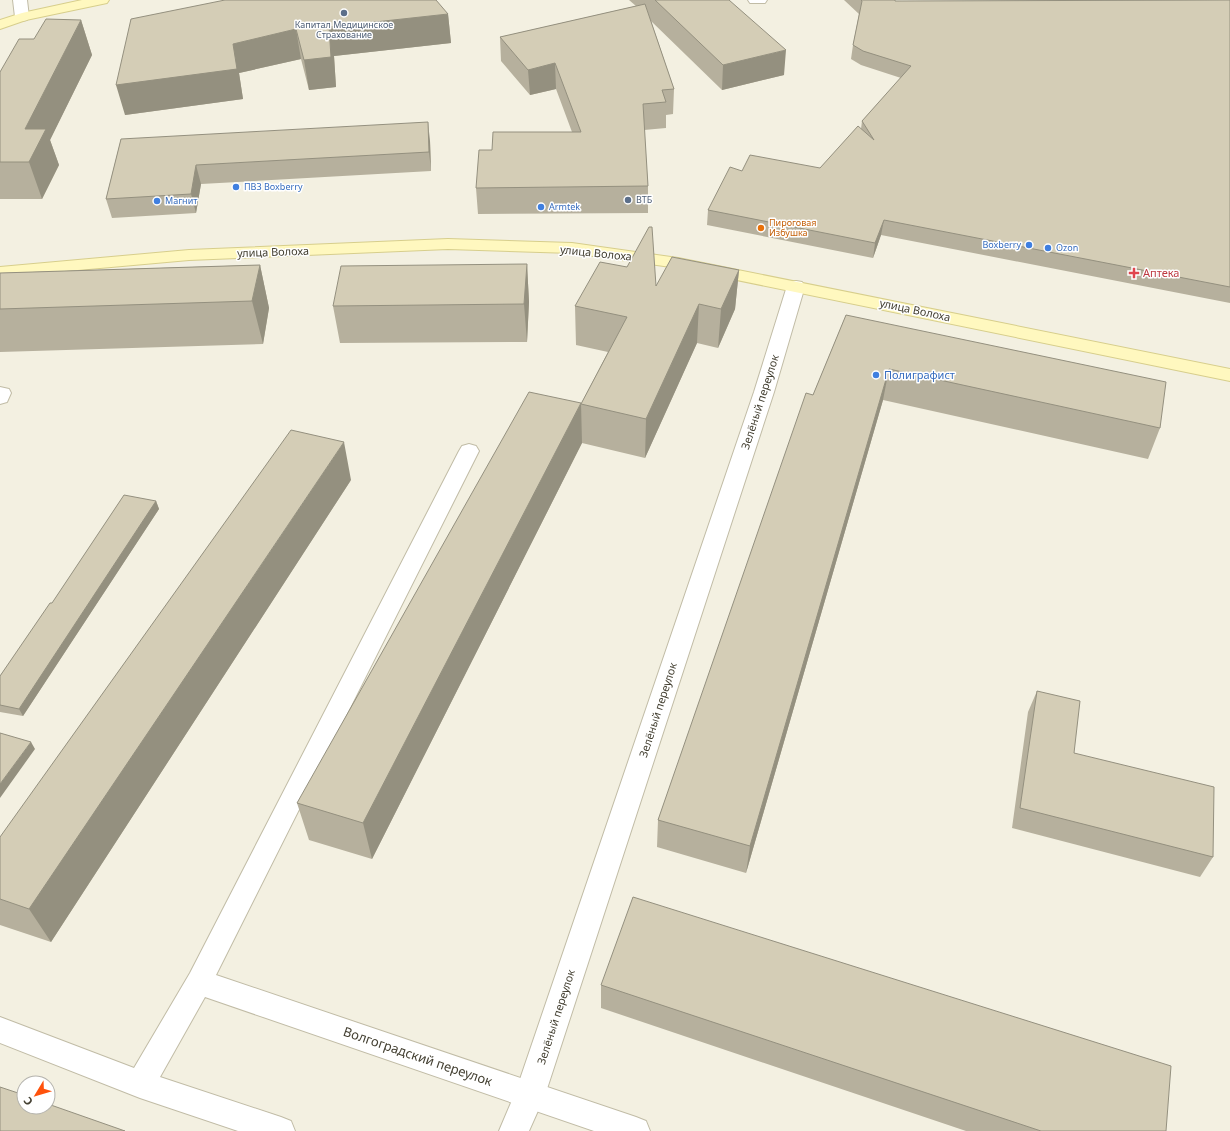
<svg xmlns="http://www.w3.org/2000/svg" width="1230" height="1131" font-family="'Noto Sans',sans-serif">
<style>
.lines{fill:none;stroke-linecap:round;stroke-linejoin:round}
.lane-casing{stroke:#c1bca6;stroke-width:2}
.street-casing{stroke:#c1bca6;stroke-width:2}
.secondary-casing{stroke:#d7ce8c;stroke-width:2}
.lane{fill:#fff;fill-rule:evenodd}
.street{fill:#fff;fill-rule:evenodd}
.secondary{fill:#fff8bf;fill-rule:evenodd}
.wall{fill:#b6b09d}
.shaded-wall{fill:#94907f}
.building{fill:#d4cdb6;stroke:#94907f}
.service-dot{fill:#5c6f8a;stroke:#fff;stroke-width:1.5}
.shop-dot{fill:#3f7fe0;stroke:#fff;stroke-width:1.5}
.food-dot{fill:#e8710a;stroke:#fff;stroke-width:1.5}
.health-dot{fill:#e0444e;stroke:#fff;stroke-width:1.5}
.labels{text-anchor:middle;stroke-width:3;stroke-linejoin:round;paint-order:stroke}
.far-service-label{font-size:9px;fill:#4e5e75;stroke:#fff}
.far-shop-label{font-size:9px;fill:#366cbe;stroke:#fff;text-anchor:start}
.far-food-label{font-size:9px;fill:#c56008;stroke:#fff;text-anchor:start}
.street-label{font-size:11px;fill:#444032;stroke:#fff}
.health-label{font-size:11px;fill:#be3a42;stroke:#fff;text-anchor:start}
.shop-label{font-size:11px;fill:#366cbe;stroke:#fff;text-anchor:start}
.near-street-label{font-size:13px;fill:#444032;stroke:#fff}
</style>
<rect width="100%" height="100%" fill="#f3f0e1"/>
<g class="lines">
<defs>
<path id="lane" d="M748 0H767L765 3H750Z
M0 387 9 389 11 393 7 402 0 404Z
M469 444 476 446 479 451 216 975 636 1117 646 1121 650 1131H594L205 997 160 1077 281 1117 291 1121 295 1131H238L140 1098 0 1043V1017L134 1068 190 973 459 451 462 446Z"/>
<path id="street" d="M13 0H27L29 17 27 20 22 21 17 20 15 17Z
M796 281 802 282 805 286 774 392 545 1095 529 1131H499L516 1091 754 392 787 286 790 282Z"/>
<path id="secondary" d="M82 0H109L107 3 26 20 0 29V20L22 13Z
M448 239 572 243 678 258 1230 369V381L678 268 572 253 448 249 189 260 0 277V267L189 250Z"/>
</defs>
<use href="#lane" class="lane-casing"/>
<use href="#street" class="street-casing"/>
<use href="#secondary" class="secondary-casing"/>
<use href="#lane" class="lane"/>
<use href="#street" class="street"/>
<use href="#secondary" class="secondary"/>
</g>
<path class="wall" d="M629 0H729L784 75 722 90 651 21 674 89 673 114 666 115V128L644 130 648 186V213L478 214 476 188 492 150 572 132 556 89 530 95 501 61 500 37 636 6Z
M844 0H895V1L1230 0V303L881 235 873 258 707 225 708 210 742 171 820 168 861 129 862 121 901 78 861 65 851 59 853 45 859 14Z
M448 14 451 43 334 56 336 87 309 90 301 59 239 73 243 99 125 115 131 19Z
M81 20 92 55 50 140 59 165 42 199H0V72L34 39Z
M121 139 430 141 431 171 201 184 196 213 112 218 106 199Z
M527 264 529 302 527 342 340 343 333 306Z
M260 265 269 308 263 344 0 352V273Z
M739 270 735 309 718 348 697 343 645 458 582 443 372 859 309 840 297 803 581 404 608 352 576 345 575 306 656 286Z
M846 315 1160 428 1148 459 883 400 746 873 657 847 658 820 813 395Z
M351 480 51 942 0 925V837Z
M156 501 159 509 23 716 0 712V676L52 603Z
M1037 691 1074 753 1213 857 1200 877 1012 828 1028 712Z
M601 985 1166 1131H966L601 1008Z"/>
<path class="shaded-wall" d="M448 14 451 43 334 56 336 87 309 90 304 60 329 27Z
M81 20 92 55 50 140 59 165 42 199 29 162 25 129Z
M296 29 301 59 239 73 243 99 125 115 116 85 233 44Z
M786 50 784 75 722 90 723 65Z
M555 63 556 89 530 95 528 70Z
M428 122 430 141 431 171 429 152Z
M196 165 201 184 196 213 191 194Z
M884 220 881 235 873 258 875 243Z
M527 264 529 302 527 342 524 304Z
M260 265 269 308 263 344 252 301Z
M739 270 735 309 718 348 721 309Z
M699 304 697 343 645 458 646 419Z
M889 369 883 400 746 873 750 846Z
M581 403 582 443 372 859 363 823Z
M344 442 351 480 51 942 29 909Z
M156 501 159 509 23 716 19 709Z
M31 742 35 749 0 798V784Z"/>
<path class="building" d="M225 0H436L448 14 329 27 331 57 304 60 296 29 233 44 237 69 116 85 131 19Z
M655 0H729L786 50 723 65Z
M861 0H895V1L1230 0V287L884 220 875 243 708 210 730 167 742 171 750 155 820 168 858 126 874 140 862 121 911 66 863 51 853 45 862 1Z
M645 4 674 89 662 90 666 102 643 104 648 186 476 188 479 150H492L493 132H581L555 63 528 70 500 37Z
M46 19 81 20 25 129H46L29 162H0V72L19 39H34Z
M428 122 429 152 196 165 191 194 106 199 121 139Z
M649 227H652L656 286 672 257 739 270 721 309 699 304 646 419 581 404 627 317 575 306 600 262 627 267Z
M527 264 524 304 333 306 341 266Z
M260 265 252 301 0 309V273Z
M846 315 1166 382 1160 428 889 369 750 846 658 820 806 393 813 395Z
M529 392 581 403 363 823 297 803Z
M291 430 344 442 29 909 0 899V837Z
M124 495 156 501 19 709 0 705V676L50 603H52Z
M1037 691 1080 701 1074 753 1214 787 1213 857 1020 808Z
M0 733 31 742 0 784Z
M633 897 1171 1066 1166 1131H1041L601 985Z
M0 1087 24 1095V1107H48V1104L125 1131H0Z"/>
<g class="service-dot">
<circle cx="344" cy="13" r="4"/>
<circle cx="628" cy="200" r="4"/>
</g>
<g class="shop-dot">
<circle cx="236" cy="187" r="4"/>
<circle cx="157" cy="201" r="4"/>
<circle cx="541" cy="207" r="4"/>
<circle cx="1029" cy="245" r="4"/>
<circle cx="1048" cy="248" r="4"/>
<circle cx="876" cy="375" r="4"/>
</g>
<circle class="food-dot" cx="761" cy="228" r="4"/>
<path class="health-dot" d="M1132 267h4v4h4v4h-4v4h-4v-4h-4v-4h4z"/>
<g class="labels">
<g class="far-service-label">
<text x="344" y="28">Капитал Медицинское<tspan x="344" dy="10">Страхование</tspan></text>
<text x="636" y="203" text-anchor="start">ВТБ</text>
</g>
<g class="far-shop-label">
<text x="244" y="190">ПВЗ Boxberry</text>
<text x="165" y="204">Магнит</text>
<text x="549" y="210">Armtek</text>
<text x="1021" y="248" text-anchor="end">Boxberry</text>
<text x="1056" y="251">Ozon</text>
</g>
<g class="far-food-label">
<text x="769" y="226">Пироговая<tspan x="769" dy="10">Избушка</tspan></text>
</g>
<g class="street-label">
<text transform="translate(273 252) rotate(-2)" y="4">улица Волоха</text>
<text transform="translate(596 253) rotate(6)" y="4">улица Волоха</text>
<text transform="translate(915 310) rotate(12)" y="4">улица Волоха</text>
<text transform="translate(760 402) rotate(-72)" y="4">Зелёный переулок</text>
<text transform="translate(658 710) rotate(-72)" y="4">Зелёный переулок</text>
<text transform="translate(556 1017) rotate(-72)" y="4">Зелёный переулок</text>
</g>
<g class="health-label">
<text x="1143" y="277">Аптека</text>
</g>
<g class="shop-label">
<text x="884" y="379">Полиграфист</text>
</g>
<g class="near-street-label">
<text transform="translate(418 1056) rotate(19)" y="5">Волгоградский переулок</text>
</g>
</g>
<g transform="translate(36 1095) rotate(232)"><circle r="19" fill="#ffffff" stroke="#b4b3ad"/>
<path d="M0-3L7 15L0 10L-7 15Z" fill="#ff520c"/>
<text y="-6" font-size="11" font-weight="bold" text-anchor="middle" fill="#444032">С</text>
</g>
</svg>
